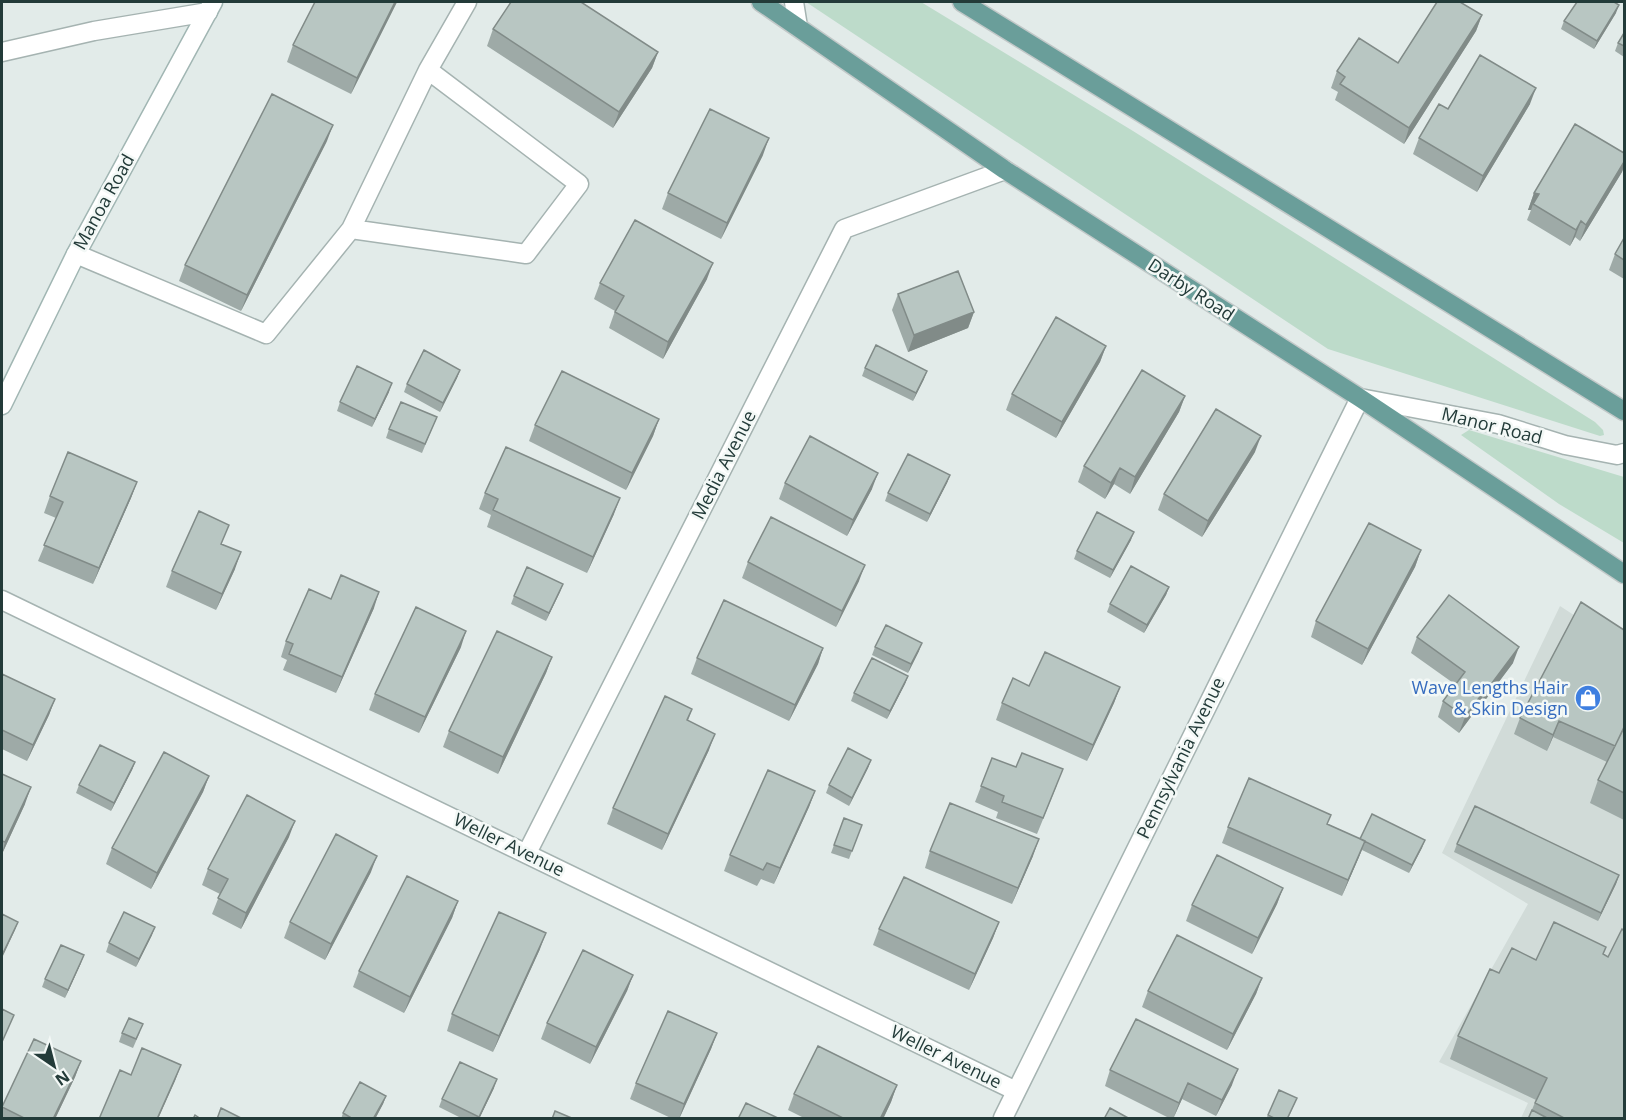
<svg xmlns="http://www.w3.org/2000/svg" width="1626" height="1120" font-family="'Open Sans',sans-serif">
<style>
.built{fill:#d1dbd8}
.green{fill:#bddbca}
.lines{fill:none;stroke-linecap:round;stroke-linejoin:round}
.lane-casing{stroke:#a5b3b1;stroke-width:21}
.street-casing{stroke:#a5b3b1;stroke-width:21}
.secondary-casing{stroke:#a1b6b3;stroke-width:21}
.primary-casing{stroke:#c1c8c8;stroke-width:21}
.lane{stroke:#fff;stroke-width:18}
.street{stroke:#fff;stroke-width:18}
.secondary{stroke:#fff;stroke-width:18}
.primary{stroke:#6a9e9a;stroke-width:18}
.wall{fill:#9eaaa7}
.shaded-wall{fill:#818b88}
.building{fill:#b8c6c2;stroke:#818b88;stroke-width:1.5}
.labels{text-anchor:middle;stroke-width:5;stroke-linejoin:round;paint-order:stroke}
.street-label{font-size:18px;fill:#233b39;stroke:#f3f8f6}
.shop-label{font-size:18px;fill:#366cbe;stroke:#f3f8f6;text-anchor:end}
</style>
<rect width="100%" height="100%" fill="#e2ebe9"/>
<path class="built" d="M1560 606 1624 648V1118H1521L1528 1103 1439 1062 1528 904 1442 853Z"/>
<path class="green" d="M806 2H921L1133 131 1595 422 1603 430 1604 435 1600 436 1328 349Z
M1469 430 1624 477V543L1559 504 1461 435Z"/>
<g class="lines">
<defs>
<path id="lane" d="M794 2 798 27
M2 52 94 31 208 12
M428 70 579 184 526 254 351 229 428 70 467 2
M76 254 266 334 351 229"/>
<path id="street" d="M2 600 1016 1091
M527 853 844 229 1005 170
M1003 1118 1360 398 1498 424 1565 445 1617 455 1624 453"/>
<path id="secondary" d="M2 405 76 254 213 2"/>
<path id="primary" d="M761 2 1005 170 1360 398 1624 574
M962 2 1624 411"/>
</defs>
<use href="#lane" class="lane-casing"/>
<use href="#street" class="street-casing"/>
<use href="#secondary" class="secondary-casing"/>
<use href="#primary" class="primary-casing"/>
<use href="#lane" class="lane"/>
<use href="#street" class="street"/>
<use href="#secondary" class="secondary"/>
<use href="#primary" class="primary"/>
</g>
<path class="wall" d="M397 2 351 94 287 62 293 45Z
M1616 13 1594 49 1561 29 1564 21Z
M1482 15 1476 31 1404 144 1335 100 1338 92 1331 88 1337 71 1398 63Z
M493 29 658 52 652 68 613 128 487 46Z
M1624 33V57L1615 51 1618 43Z
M1530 104 1477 192 1413 154 1419 138 1448 109Z
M327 141 241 311 179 281 185 265Z
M1624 153V166L1622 172 1580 241 1575 237 1570 246 1527 220 1531 210H1528L1534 193Z
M763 155 721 239 662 209 668 193Z
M1624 238V279L1609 270 1615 254Z
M707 279 663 359 609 328 615 311 594 299 600 283Z
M898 294 974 312 968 328 908 352 892 310Z
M1106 346 1100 362 1056 438 1006 410 1012 394Z
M865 368 924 379 913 401 862 376Z
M460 370 457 378 440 412 404 392 407 384Z
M389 392 372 427 337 411 340 402Z
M1185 396 1179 412 1130 494 1114 484 1105 499 1078 482 1084 466Z
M437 417 422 453 386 438 389 429Z
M659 419 653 436 626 490 529 441 535 425Z
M1255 452 1202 537 1158 510 1164 494Z
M950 475 947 483 927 522 885 501 888 493Z
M137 482 131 498 93 584 38 561 56 518 44 513 50 496Z
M785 483 872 489 847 536 779 499Z
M485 493 614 514 587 573 487 527 491 515 479 509Z
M1131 540 1110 578 1074 559 1077 551Z
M222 544 235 569 216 610 166 587 172 571Z
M1421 550 1415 567 1362 665 1311 637 1316 621Z
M748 562 859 581 836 627 742 578Z
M563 584 546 621 511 604 514 596Z
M1169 587 1166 595 1144 633 1107 612 1110 604Z
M331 599 374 608 336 693 283 670 287 660 281 657 286 641Z
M1624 630V820L1590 803 1598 780 1607 762 1553 737 1547 751 1514 734 1520 718Z
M1417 637 1513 663 1480 707 1479 706 1459 733 1438 717 1443 701 1456 685 1411 653Z
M461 647 419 733 369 710 375 694Z
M875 647 919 651 908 673 872 655Z
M823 648 818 664 789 721 691 674 697 658Z
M552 657 546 673 498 774 443 747 449 731Z
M2 674 55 699 49 715 27 761 2 749Z
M908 676 905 684 887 719 851 701 854 693Z
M1120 687 1114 703 1087 761 996 720 1002 703Z
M692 709 688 721 709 750 662 850 607 824 613 808Z
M992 758 1057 785 1037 834 996 818 998 812 975 802Z
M871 760 868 768 849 806 826 793 829 785Z
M135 762 132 770 111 811 76 793 79 785Z
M2 774 25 804 2 854Z
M209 776 203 792 151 889 106 864 112 848Z
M815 791 809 807 774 884 761 879 757 886 724 871 730 855Z
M844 818 862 825 849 859 831 853Z
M1328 824 1360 839 1425 840 1409 873 1362 850 1342 896 1222 843 1228 827Z
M289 837 241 929 212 914 220 894 202 885 208 869Z
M1457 844 1619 875 1616 884 1598 921 1454 852Z
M930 851 1033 856 1012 904 925 868Z
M371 872 325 960 284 938 290 922Z
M1283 888 1277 904 1252 954 1186 921 1192 905Z
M458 901 452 918 404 1013 353 987 359 971Z
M999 922 993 938 969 990 873 945 879 929Z
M152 935 136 967 106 952 109 943Z
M540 949 493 1052 447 1031 452 1014Z
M1603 955 1624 1119H1528L1536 1100 1450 1059 1458 1036 1499 973 1536 960Z
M81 963 65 998 42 987 45 979Z
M633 975 627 991 590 1064 541 1039 547 1023Z
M1262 978 1256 994 1227 1050 1142 1007 1148 991Z
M140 1032 133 1048 119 1042 122 1033Z
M717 1033 711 1049 679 1119H673L630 1099 636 1083Z
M81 1061 75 1077 55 1119H2V1107Z
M1110 1070 1232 1085 1216 1116 1182 1099 1173 1119H1171L1105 1086Z
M897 1085 891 1102 883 1119H806L788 1110 794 1094Z
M494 1088 479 1119H463L439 1107 442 1099Z
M386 1096 383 1104 375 1119H341L343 1113Z
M1297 1098 1288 1119H1266L1268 1115Z"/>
<path class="shaded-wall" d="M395 2H397L351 94 357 78Z
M1619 5 1616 13 1594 49 1597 41Z
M1482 15 1476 31 1404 144 1409 128Z
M658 52 652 68 613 128 619 112Z
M1536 88 1530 104 1477 192 1483 176Z
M333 125 327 141 241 311 247 295Z
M769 138 763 155 721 239 727 223Z
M1624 162V166L1622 172 1580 241 1586 225Z
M1534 193 1539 194 1533 204 1531 210H1528Z
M1581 221 1575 237 1570 246 1576 230Z
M713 263 707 279 663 359 668 342Z
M974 312 968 328 908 352 914 335Z
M1106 346 1100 362 1056 438 1062 422Z
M460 370 457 378 440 412 443 403Z
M927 371 924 379 913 401 916 393Z
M392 383 389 392 372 427 375 419Z
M1185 396 1179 412 1130 494 1135 477Z
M659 419 653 436 626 490 632 473Z
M1261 436 1255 452 1202 537 1208 521Z
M1120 468 1114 484 1105 499 1111 483Z
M878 473 872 489 847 536 853 520Z
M950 475 947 483 927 522 930 514Z
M137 482 131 498 93 584 99 568Z
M620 498 614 514 587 573 593 557Z
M1134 532 1131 540 1110 578 1113 570Z
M1421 550 1415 567 1362 665 1368 649Z
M241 552 235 569 216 610 222 594Z
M865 565 859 581 836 627 842 611Z
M563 584 560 592 546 621 549 613Z
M1169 587 1166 595 1144 633 1147 625Z
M379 592 374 608 336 693 342 677Z
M466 631 461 647 419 733 425 717Z
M922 643 919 651 908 673 911 664Z
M1519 647 1513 663 1480 707 1486 691Z
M823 648 818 664 789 721 795 705Z
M552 657 546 673 498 774 503 757Z
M908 676 905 684 887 719 890 711Z
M1120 687 1114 703 1087 761 1093 745Z
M1485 690 1479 706 1459 733 1465 717Z
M55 699 49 715 27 761 33 745Z
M1559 721 1553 737 1547 751 1553 735Z
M715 734 709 750 662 850 668 834Z
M871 760 868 768 849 806 852 798Z
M135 762 132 770 111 811 114 803Z
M209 776 203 792 151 889 157 873Z
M31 787 25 804 2 854 5 842Z
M815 791 809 807 774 884 780 868Z
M295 821 289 837 241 929 246 913Z
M1039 839 1033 856 1012 904 1018 888Z
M1425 840 1422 848 1409 873 1412 865Z
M1365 841 1359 857 1342 896 1348 880Z
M377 856 371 872 325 960 331 944Z
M1619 875 1616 884 1598 921 1601 913Z
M1283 888 1277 904 1252 954 1258 938Z
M458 901 452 918 404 1013 410 997Z
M18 922 15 930 2 958 3 953Z
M999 922 993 938 969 990 975 974Z
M155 927 152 935 136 967 139 959Z
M546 933 540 949 493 1052 499 1036Z
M84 955 81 963 65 998 68 990Z
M633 975 627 991 590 1064 596 1047Z
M1262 978 1256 994 1227 1050 1233 1034Z
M717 1033 711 1049 679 1119 684 1104Z
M81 1061 75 1077 55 1119H53Z
M181 1065 175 1081 158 1119H157Z
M1238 1069 1232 1085 1216 1116 1222 1100Z
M497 1079 494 1088 479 1119V1117Z
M1188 1083 1182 1099 1173 1119 1179 1103Z
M897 1085 891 1102 883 1119H880Z
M386 1096 383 1104 375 1119H373Z"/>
<path class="building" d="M315 2H395L357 78 293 45Z
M511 2H581L658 52 619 112 493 29Z
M1437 2H1460L1482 15 1409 128 1340 84 1345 77 1337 71 1359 38 1398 63Z
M1577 2H1614L1619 5 1597 41 1564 21Z
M1624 33V46L1618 43Z
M1480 55 1536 88 1483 176 1419 138 1439 104 1448 109Z
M272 94 333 125 247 295 185 265Z
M710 109 769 138 727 223 668 193Z
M1575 124 1624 153V162L1586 225 1581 221 1576 230 1533 204 1539 194 1534 193Z
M635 220 713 263 668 342 615 312 624 296 600 283Z
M1624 238V260L1615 254Z
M958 271 974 312 914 335 898 294Z
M1056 317 1106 346 1062 422 1012 394Z
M876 345 927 371 916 393 865 368Z
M424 350 460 370 443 403 407 384Z
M357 366 392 383 375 419 340 402Z
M1142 370 1185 396 1135 477 1120 468 1111 483 1084 466Z
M562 371 659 419 632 473 535 425Z
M401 402 437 417 425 444 389 429Z
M1216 409 1261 436 1208 521 1164 494Z
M810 436 878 473 853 520 785 483Z
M506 447 620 498 593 557 493 510 498 499 485 493Z
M68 452 137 482 99 568 44 545 63 502 50 496Z
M908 454 950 475 930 514 888 493Z
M199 511 229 525 221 544 241 552 222 594 172 571Z
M1097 512 1134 532 1113 570 1077 551Z
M771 517 865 565 842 611 748 562Z
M1369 523 1421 550 1368 649 1316 621Z
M1131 566 1169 587 1147 625 1110 604Z
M527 567 563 584 549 613 514 596Z
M341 575 379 592 342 677 289 654 293 644 286 641 309 589 331 599Z
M1449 595 1519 647 1486 691 1485 690 1465 717 1443 701 1465 672 1417 637Z
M724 600 823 648 795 705 697 658Z
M1581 602 1624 630V727L1615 746 1559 721 1553 735 1520 718Z
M416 607 466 631 425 717 375 694Z
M886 625 922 643 911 664 875 647Z
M497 631 552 657 503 757 449 731Z
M1045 652 1120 687 1093 745 1002 703 1013 678 1029 686Z
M872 658 908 676 890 711 854 693Z
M2 674 55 699 33 745 2 730Z
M665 696 692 709 687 720 715 734 668 834 613 808Z
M1624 728V793L1598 780Z
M100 745 135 762 114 803 79 785Z
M848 748 871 760 852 798 829 785Z
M164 752 209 776 157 873 112 848Z
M1022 753 1063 769 1043 818 1002 802 1004 796 981 786 992 758 1016 767Z
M768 770 815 791 780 868 767 863 763 870 730 855Z
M2 774 31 787 5 842 2 841Z
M1249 778 1331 815 1327 824 1365 841 1348 880 1228 827Z
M247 795 295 821 246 913 218 898 228 879 208 869Z
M950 803 1039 839 1018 888 930 851Z
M1475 806 1619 875 1601 913 1457 844Z
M1372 814 1425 840 1412 865 1360 839Z
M844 818 862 825 852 851 834 845Z
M336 834 377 856 331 944 290 922Z
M1217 855 1283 888 1258 938 1192 905Z
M407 876 458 901 410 997 359 971Z
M904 877 999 922 975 974 879 929Z
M124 912 155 927 139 959 109 943Z
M499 912 546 933 499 1036 452 1014Z
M2 914 18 922 3 953 2 952Z
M1554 922 1606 947 1603 954 1608 957 1622 929 1624 931V1119H1566L1535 1103 1547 1078 1458 1036 1490 969 1499 973 1512 948 1536 960Z
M1177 935 1262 978 1233 1034 1148 991Z
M61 945 84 955 68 990 45 979Z
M583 950 633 975 596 1047 547 1023Z
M2 1009 14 1015 2 1042Z
M668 1011 717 1033 684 1104 636 1083Z
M129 1018 143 1024 136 1039 122 1033Z
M1136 1019 1238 1069 1222 1100 1188 1083 1179 1103 1110 1070Z
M34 1039 81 1061 53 1119H26L2 1107Z
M818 1046 897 1085 880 1119H845L794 1094Z
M142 1048 181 1065 157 1119H99L120 1070 131 1075Z
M460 1062 497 1079 479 1117 442 1099Z
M360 1082 386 1096 373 1119H353L343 1113Z
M1279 1090 1297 1098 1287 1119H1276L1268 1115Z
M746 1103 780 1119H738Z
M221 1108 241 1118V1119H217Z
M1110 1108 1130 1119H1104Z
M1532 1110 1549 1119H1528Z
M555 1111 574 1119H552Z
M195 1115 201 1119H193Z"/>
<defs>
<symbol id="shop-disc" viewBox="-11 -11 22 22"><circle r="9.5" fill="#3f7fe0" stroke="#f3f8f6"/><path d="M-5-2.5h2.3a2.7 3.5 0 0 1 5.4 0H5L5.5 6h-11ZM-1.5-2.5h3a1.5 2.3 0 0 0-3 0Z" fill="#fff"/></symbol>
</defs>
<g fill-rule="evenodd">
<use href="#shop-disc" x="1573" y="683" width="30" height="30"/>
</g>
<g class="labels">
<g class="street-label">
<text transform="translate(104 202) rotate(-61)" y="6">Manoa Road</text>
<text transform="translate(1191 290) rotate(33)" y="6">Darby Road</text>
<text transform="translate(1492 426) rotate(14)" y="6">Manor Road</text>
<text transform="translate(724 465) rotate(-63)" y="6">Media Avenue</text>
<text transform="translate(1181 758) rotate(-64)" y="6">Pennsylvania Avenue</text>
<text transform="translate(509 845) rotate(26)" y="6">Weller Avenue</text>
<text transform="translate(946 1057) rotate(26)" y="6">Weller Avenue</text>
</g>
<g class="shop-label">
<text x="1568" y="694">Wave Lengths Hair<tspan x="1568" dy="21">&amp; Skin Design</tspan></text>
</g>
</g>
<rect width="1626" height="1120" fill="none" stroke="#233b39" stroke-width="6"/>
<g transform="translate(54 1066) rotate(145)" stroke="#f3f8f6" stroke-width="4.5" paint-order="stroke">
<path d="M0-4.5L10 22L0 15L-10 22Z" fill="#233b39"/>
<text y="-9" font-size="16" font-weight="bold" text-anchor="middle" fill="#233b39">N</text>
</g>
</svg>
